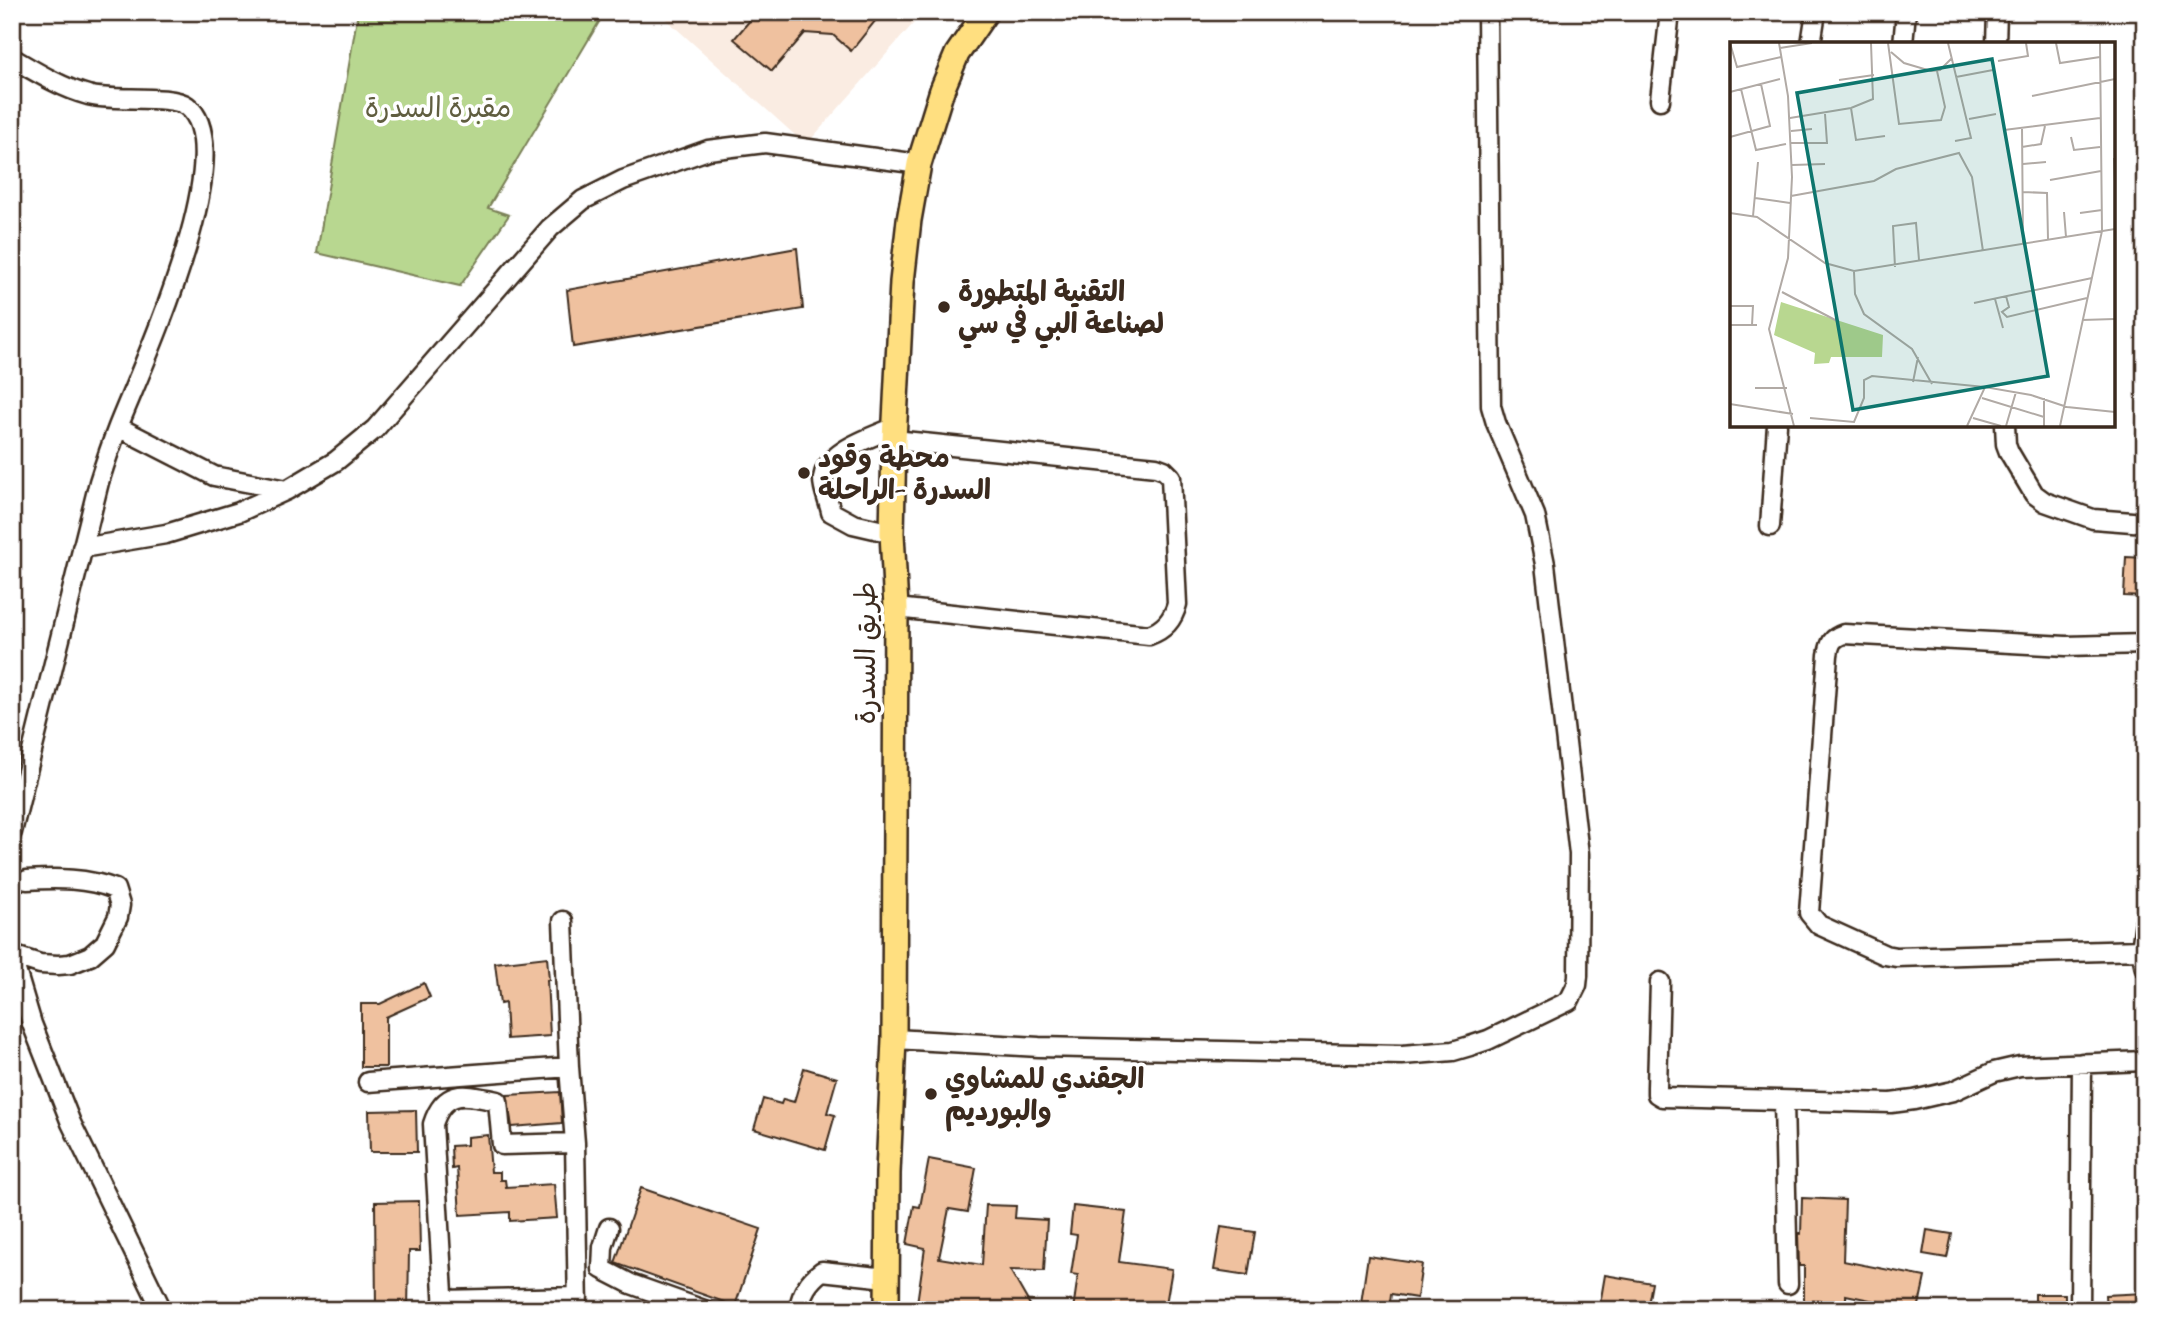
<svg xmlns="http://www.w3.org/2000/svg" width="2157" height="1322" font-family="'Indie Flower','Playpen Sans Arabic',sans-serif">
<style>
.built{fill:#faece2}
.green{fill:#b8d790;stroke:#7a8057;stroke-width:2}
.building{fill:#efc19f;stroke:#3b2a1e;stroke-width:2}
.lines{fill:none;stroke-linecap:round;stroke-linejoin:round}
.minor-casing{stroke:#3b2a1e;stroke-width:23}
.major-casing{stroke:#3b2a1e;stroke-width:28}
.minor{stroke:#fff;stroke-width:18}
.major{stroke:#ffdf80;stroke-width:23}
.poi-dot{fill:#3b2a1e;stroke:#fff;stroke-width:2.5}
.labels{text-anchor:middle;stroke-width:7;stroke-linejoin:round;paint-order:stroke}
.park-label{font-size:28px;fill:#605e40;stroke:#fff}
.poi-label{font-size:28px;font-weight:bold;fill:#3b2a1e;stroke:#fff;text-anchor:start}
.street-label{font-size:28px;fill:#3b2a1e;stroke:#fff}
.inset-road{fill:none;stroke:#b1aaa5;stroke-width:2}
.view{fill:#0f766e;fill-opacity:0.15;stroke:#0f766e;stroke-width:3.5}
.inset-edge{fill:none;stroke:#3b2a1e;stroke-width:3.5}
</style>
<rect width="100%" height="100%" fill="#fff"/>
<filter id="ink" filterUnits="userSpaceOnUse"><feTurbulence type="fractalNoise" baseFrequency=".0143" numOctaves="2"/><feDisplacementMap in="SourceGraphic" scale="14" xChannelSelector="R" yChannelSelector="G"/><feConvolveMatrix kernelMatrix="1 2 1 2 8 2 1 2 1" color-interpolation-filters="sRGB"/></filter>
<g filter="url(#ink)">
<path class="built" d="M658 12H916L920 16 806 145Z"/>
<path class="green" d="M358 12H605L488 208 509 215 460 286 317 253Z"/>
<path class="building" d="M757 12H865L875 21 851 51 833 35 805 33 772 71 734 39Z
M797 248 803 309 573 347 567 290Z
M2126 557 2145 558V597L2124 596Z
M547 957 549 980H547L550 1036 507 1039 505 1003 500 1004 495 963Z
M424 983 430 997 386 1017V1067H361V1004H380Z
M804 1068 837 1078 827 1113 835 1115 825 1150 754 1129 763 1099 781 1104 783 1099 794 1102Z
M560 1092 562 1123 512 1127 507 1095Z
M416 1110 417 1152H370L369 1111Z
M488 1135 491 1172H500V1180H505L506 1187 554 1184 557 1218 510 1221V1212L460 1215 457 1168 452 1169 451 1146 467 1145V1137Z
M929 1159 976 1168 968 1212 949 1209 939 1258 982 1265 986 1205 1016 1206 1015 1218 1047 1220 1044 1271 1010 1270 1033 1310H916L925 1248 907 1244 914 1206 920 1207Z
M641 1188 761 1229 735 1306 615 1263Z
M1802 1198 1845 1200 1843 1261 1925 1277 1918 1310 1846 1295V1301H1804V1266H1799L1798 1233 1801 1234Z
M419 1201 420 1251H409L408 1310H376L375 1202Z
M1073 1206 1126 1212 1119 1262 1172 1269 1165 1310H1073L1078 1275 1071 1274 1077 1235 1070 1234Z
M1221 1227 1255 1232 1248 1275 1214 1270Z
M1927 1230 1952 1234 1947 1258 1923 1254Z
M1368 1256 1422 1264 1417 1298 1391 1294 1389 1310H1360Z
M1605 1275 1652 1283 1647 1310H1599Z
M2145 1293V1310H2106L2105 1295Z
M2035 1294H2065V1310H2035Z"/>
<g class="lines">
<defs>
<path id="minor" d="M1811 44 1816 12
M1903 44 1906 12
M1996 44 1997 12
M12 58C36 72 62 88 88 95 111 102 171 94 187 106 244 149 139 373 118 427 111 445 105 463 99 482L12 832
M1660 100 1670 12
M2005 425 2006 444 2009 452 2034 494 2045 502 2093 519 2145 523
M118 427 214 476 287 490
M894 440 1156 467 1164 470 1171 477 1177 604C1173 620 1164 630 1149 635L896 608
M1770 526 1777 425
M892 533 853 524 831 512C829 502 823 490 823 480 824 451 873 437 895 427
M82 548 166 534 239 512 287 490 336 461 375 429 550 228 583 200 623 180 708 150 765 143 919 164
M563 921 569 1067 575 1143 578 1310
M2145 921 2141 950 2145 968
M2141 950 1896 957 1885 955 1819 925 1809 913 1828 655C1830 643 1832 638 1844 634L2066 646 2145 644
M12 955 40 964 58 965 70 964 90 956 105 943 118 917 120 905 115 889C87 878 57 878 27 880
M12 957 32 1024 71 1123 162 1310
M1660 982 1657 1087V1094L1662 1097 1891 1103 1914 1100 1953 1091 1994 1072 2020 1066 2145 1061
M894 1039 1039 1047 1402 1055 1453 1051 1470 1046 1488 1040 1569 1001 1577 985 1578 976 1579 854 1545 564 1535 515 1496 423 1491 406 1487 12
M368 1082 569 1067
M1784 1101 1788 1284
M609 1228 603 1247 602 1269 631 1284 704 1310
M443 1300 578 1297
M444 1310 433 1124C445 1087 466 1095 498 1101L502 1145 575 1143
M798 1310C802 1293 807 1282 822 1271L887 1278
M2080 1310 2082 1063"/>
<path id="major" d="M887 1310 888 1173 894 1039 896 608 892 533 894 440 902 282 909 220 919 164 942 90 957 54 986 12"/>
</defs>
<use href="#minor" class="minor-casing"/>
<use href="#major" class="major-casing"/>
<use href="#minor" class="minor"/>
<use href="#major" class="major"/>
</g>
</g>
<g class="poi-dot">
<circle cx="944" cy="307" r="7"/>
<circle cx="804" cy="473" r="7"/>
<circle cx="931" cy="1094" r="7"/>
</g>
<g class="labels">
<g class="park-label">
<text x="438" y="117">مقبرة السدرة</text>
</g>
<g class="poi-label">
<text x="958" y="301">التقنية المتطورة<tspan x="958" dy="32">لصناعة البي في سي</tspan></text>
<text x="818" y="467">محطة وقود<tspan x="818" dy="32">السدرة -الراحلة</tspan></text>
<text x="945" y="1088">الجقندي للمشاوي<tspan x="945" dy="32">والبورديم</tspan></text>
</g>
<g class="street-label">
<text transform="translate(865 653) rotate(-90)" y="10">طريق السدرة</text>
</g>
</g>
<g transform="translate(1730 42)">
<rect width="385" height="385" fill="#fff"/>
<path d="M51 260 153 293 152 315H101L99 321 84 322 85 311 44 293Z" fill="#b8d790"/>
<path class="inset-road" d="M0 1 7 25 51 15M49 1 58 54 62 135 58 216 39 287 64 384M158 1 169 82 211 78 215 65 207 29M218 1 241 96 225 99M326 1 330 21 370 15M50 6 82 1M161 10 174 21 201 29 210 28 222 16M268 19 298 14 296 1M226 35 263 28M109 38 144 33M11 47 26 108 56 102M0 50 50 37M302 54 385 37M121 66 126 98 155 94M60 76 121 66 143 57 141 1M239 77 266 72M292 85 293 202M274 88 370 76M61 89 82 87M0 95 40 84 31 42M341 95 344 108 370 105M61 101H97L95 72M292 105 311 102 315 84M384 116 385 140M293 122 316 120M62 123 95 122M320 138 371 129M293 150 317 151 318 197M61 154 144 139 166 127 229 111 242 135 253 209M25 156 60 161M334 170 336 195M0 171 27 175 95 221 124 229 385 187M350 171 372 168M23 174 28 120M165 225 163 184 186 181 189 218M124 230 125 252 134 272 182 307 202 342M52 250 109 280M276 254 279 265 272 270 277 275 357 256M265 257 273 286M244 261 362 236M0 264H23L22 283M352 278 385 277M0 283H27M183 340 188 315M25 346H57M252 356 314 375M314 356V384M0 362 63 372M80 376 124 380 134 356V338L142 334 255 345M243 376 271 384M237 384 255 345 301 353 337 365 385 370M276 384 286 350M330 384 372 189 370 1"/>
<path class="view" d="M262 17 318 334 123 368 67 51Z"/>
<rect width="385" height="385" class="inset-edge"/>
</g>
<rect width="2157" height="1322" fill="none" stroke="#fff" stroke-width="42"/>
<rect x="21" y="21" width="2115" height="1280" fill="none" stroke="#3b2a1e" stroke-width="2.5" filter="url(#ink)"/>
</svg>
